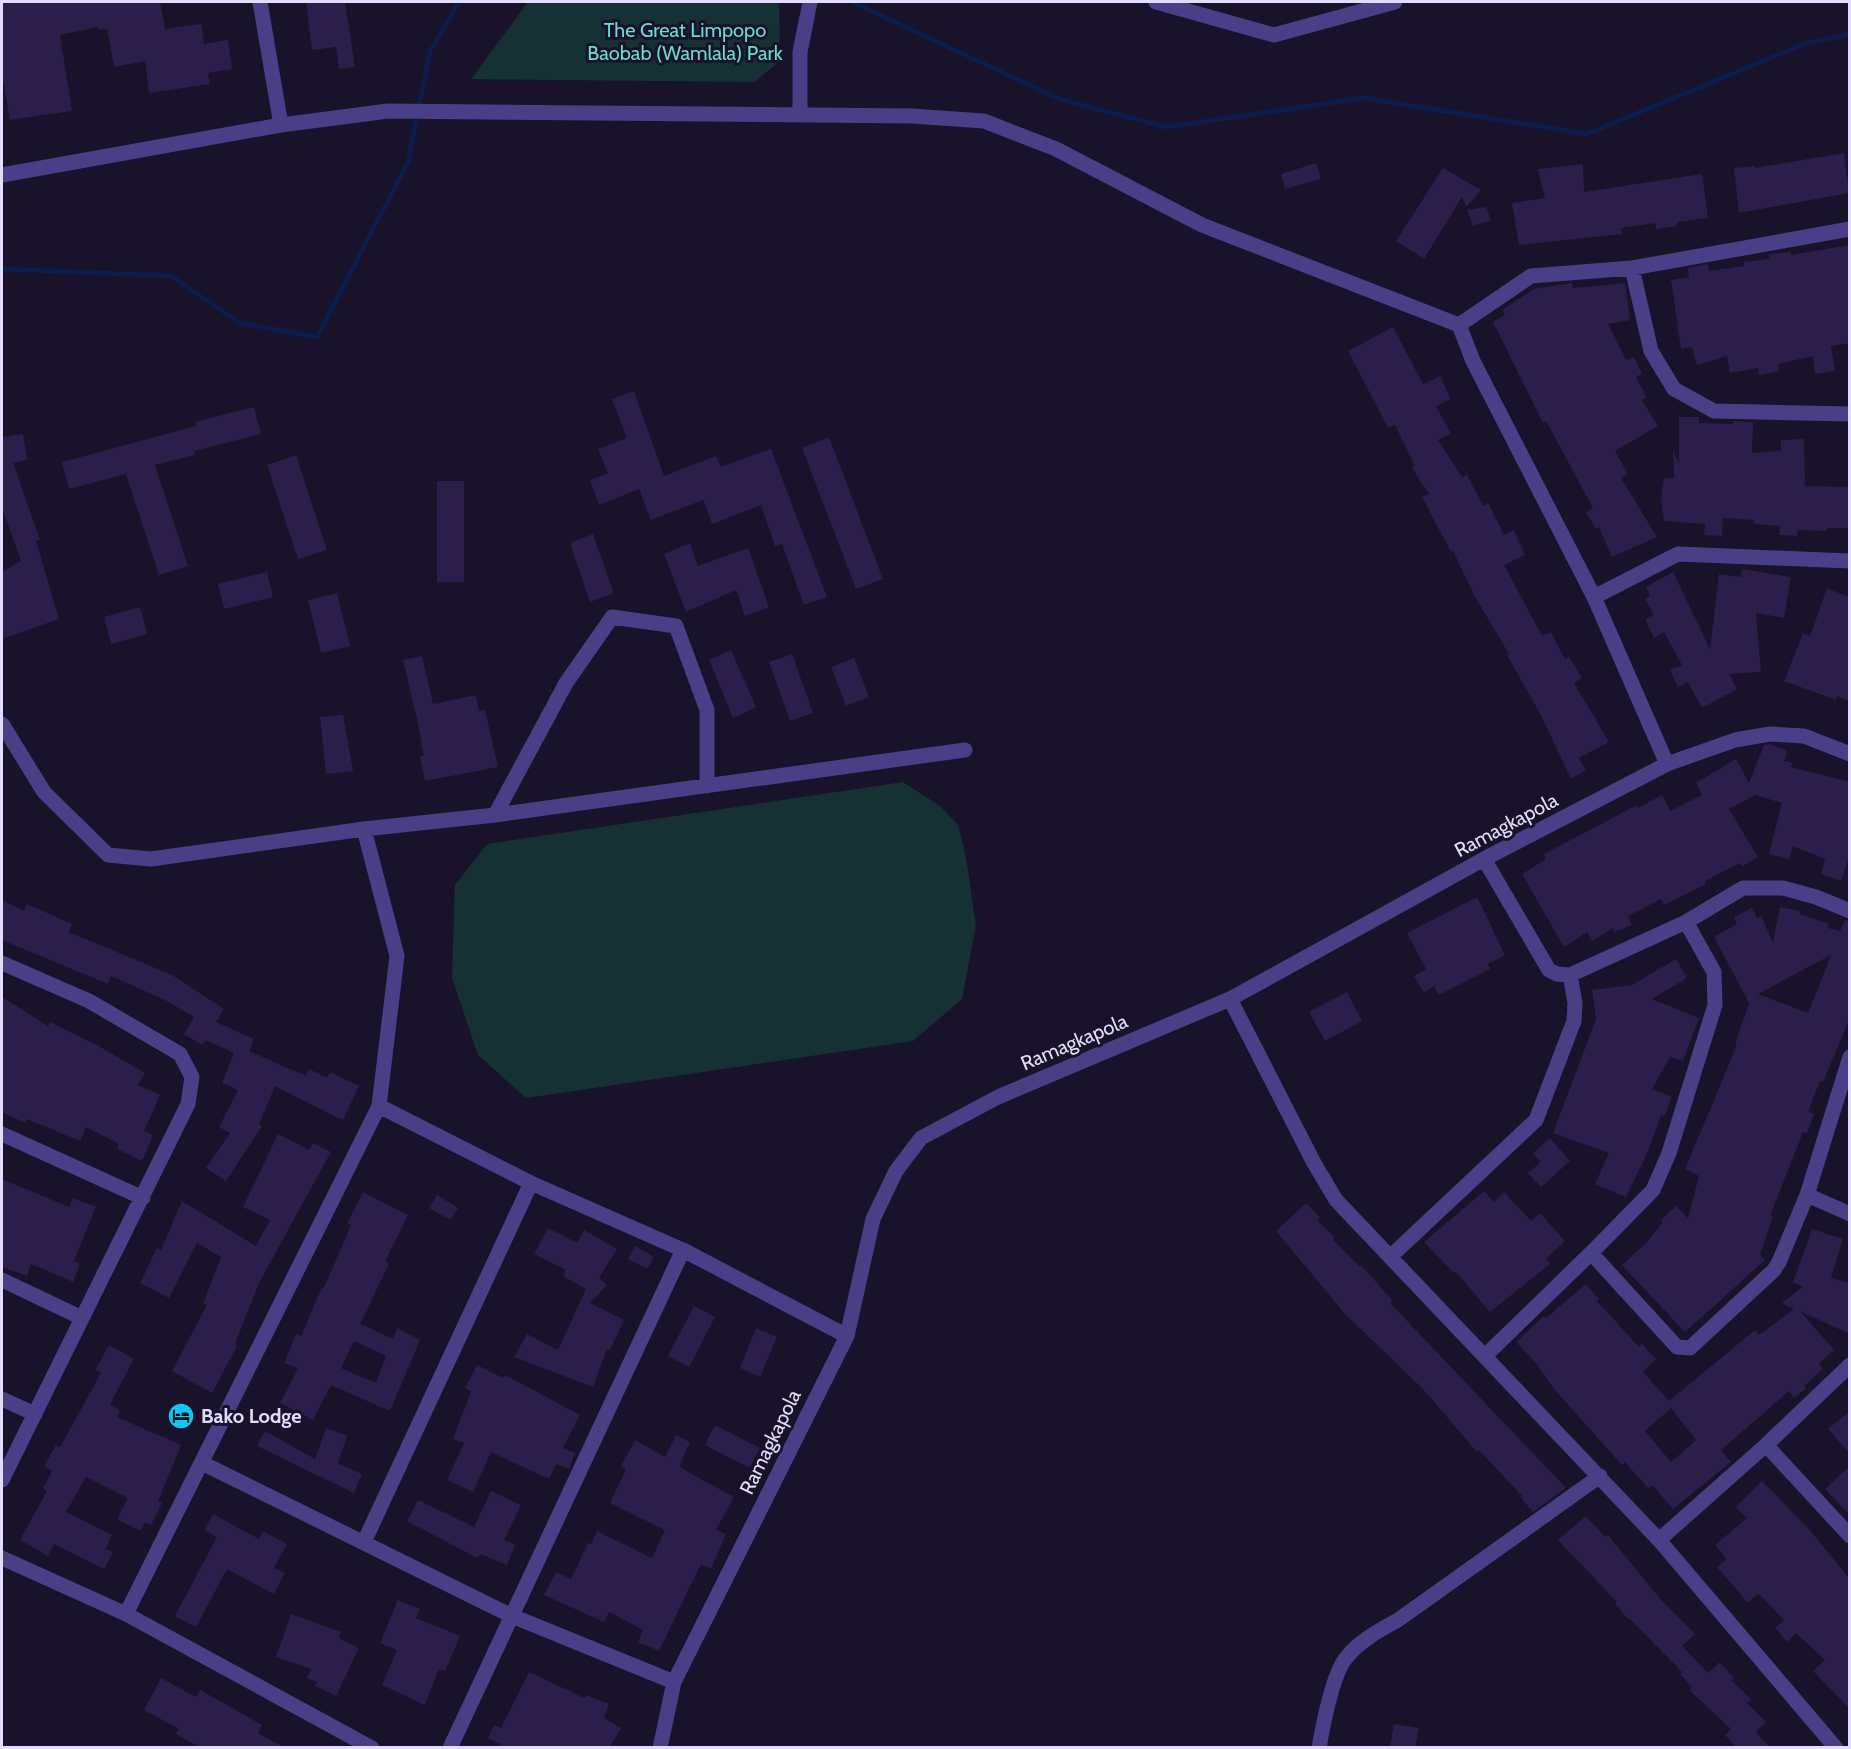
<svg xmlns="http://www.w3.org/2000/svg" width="1851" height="1749" font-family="Cabin,sans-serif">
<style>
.green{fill:#153134}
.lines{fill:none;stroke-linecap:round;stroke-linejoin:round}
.stream{stroke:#0d1c48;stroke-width:5}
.building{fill:#2c1e4a;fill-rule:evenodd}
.minor{stroke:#493f87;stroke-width:15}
.labels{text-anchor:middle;stroke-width:6;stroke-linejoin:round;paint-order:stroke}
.park-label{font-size:20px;fill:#69ddcc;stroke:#18122a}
.street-label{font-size:20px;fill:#e3dcfe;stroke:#18122a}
.poi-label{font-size:20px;font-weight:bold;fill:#e3dcfe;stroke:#18122a;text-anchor:start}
</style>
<rect width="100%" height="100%" fill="#18122a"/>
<path class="green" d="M528 2H779L780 61 754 82 471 79Z
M903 782 940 806 958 825 966 857 976 926 962 999 913 1041 526 1098 478 1055 452 978 455 885 487 844Z"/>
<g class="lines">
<path class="stream" d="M852 2 1059 99 1166 127 1364 98 1587 134 1804 44 1850 34
M2 269 171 276 240 323 317 337 408 162 430 51 459 2"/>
</g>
<path class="building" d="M8 2H160L165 29 201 24 204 44 228 40 232 69 208 73 210 84 149 93 145 61 114 67 107 29 99 30 98 27 60 35 72 111 10 120 2 74V3Z
M306 2H345L355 67 339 69 336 47 312 50Z
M1844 153 1849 193 1739 213 1734 168 1755 166V168Z
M1316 163 1321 179 1285 189 1281 174Z
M1583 164 1584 192 1702 174 1708 218 1677 222V226L1656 229 1655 223 1621 228 1622 234 1519 245 1512 203 1545 198 1538 169Z
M1443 168 1481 190 1466 207 1462 197 1424 259 1396 241Z
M1486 207 1491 220 1473 226 1467 210Z
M1850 245V343L1831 346 1835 371 1815 374 1813 356 1778 364 1779 371 1759 375 1758 368 1730 373 1727 356 1697 365 1692 347 1681 349 1671 280 1689 277 1688 268 1708 264 1709 271 1744 266V262L1769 259V254L1791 252V255Z
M1572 283 1573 288 1625 283 1630 320 1608 324 1626 360 1634 357 1642 374 1636 377 1647 398 1642 400 1658 426 1615 451 1628 474 1621 478 1657 537 1612 557 1599 527 1596 529 1586 512 1593 508 1546 421 1543 423 1493 322 1505 315 1502 310 1534 289Z
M1393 327 1423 384 1440 376 1451 399 1436 406 1451 434 1438 440 1462 477 1467 475 1483 506 1488 503 1504 535 1514 530 1525 555 1504 565 1542 636 1551 632 1565 659 1569 657 1582 678 1574 683 1609 742 1579 758 1586 770 1571 779 1542 717 1507 655 1509 654 1474 595 1453 551 1451 552 1422 497 1429 494 1412 468 1415 466 1395 425 1388 428 1348 351Z
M634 391 664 476 716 456 721 467 771 449 827 597 804 605 782 544 775 546 761 505 712 524 703 500 651 520 639 489 599 505 590 480 608 473 598 449 627 438 612 399Z
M254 407 261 434 194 451 195 455 155 465 188 566 159 575 126 474 69 489 62 462 196 426 195 422Z
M1679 417H1699V423L1733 424V421L1753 422 1752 453 1781 451V440L1804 439 1805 486 1850 487V528H1827V531L1798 530 1797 536 1779 535 1780 526 1754 524V520L1723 518 1722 536 1704 535 1705 524 1664 521 1661 499 1664 478H1674L1673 452 1679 463Z
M23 434 27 460 13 463 40 540 36 541 59 619 2 639V572L21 561 2 507V437Z
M829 437 883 579 856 589 802 448Z
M296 455 327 550 298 559 267 465Z
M437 481H464V582H437Z
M593 534 614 593 590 602 570 543Z
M690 543 698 566 748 548 769 607 745 616 736 590 686 612 664 554Z
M1742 569 1791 577 1784 618 1756 613 1761 672 1729 674 1737 689 1702 708 1688 682 1678 687 1670 670 1682 665 1664 632 1654 638 1645 619 1654 615 1645 599 1650 596 1646 587 1673 572 1710 649 1719 574 1741 577Z
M267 572 273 597 224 609 218 584Z
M1827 588 1850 598V701L1837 696 1836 700 1784 681 1803 633 1810 636Z
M337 593 350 646 321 653 308 600Z
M140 607 147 634 111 644 104 617Z
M731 650 756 707 733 718 709 660Z
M792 654 813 713 790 721 769 662Z
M422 656 433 704 476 695 479 711 485 710 498 767 425 781 420 756H424L417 719 403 660Z
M854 658 869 697 846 706 831 667Z
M343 715 353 771 326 774 320 717Z
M1770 744 1787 751 1784 761 1792 763 1791 767 1850 782V855L1841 881 1821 874 1825 859 1793 846 1789 859 1769 854 1782 803 1755 795 1729 809 1758 857 1742 866 1740 863 1705 881 1706 884 1664 905 1661 899 1628 916 1632 925 1614 932 1613 928 1592 941 1587 932 1564 947 1522 874 1546 859 1544 854 1637 805 1638 808 1662 795 1670 811 1702 795 1696 783 1736 759 1749 783 1764 745Z
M1477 897 1505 955 1488 964 1490 969 1439 995 1434 986 1424 993 1414 976 1426 969 1407 933Z
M2 900 24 911 27 904 72 924 69 932 172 975 224 1009 216 1022 254 1039 249 1051 306 1076 309 1069 327 1078 330 1072 359 1086 343 1120 275 1086 259 1124 262 1126 226 1181 206 1168 230 1133 219 1127 238 1090 222 1083 234 1053 206 1040 202 1045 184 1034 194 1017 165 1000 111 976 108 984 2 940Z
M1780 907 1800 911V914L1829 924 1828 928 1840 931 1845 920 1850 921V1018L1823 1082 1820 1081 1808 1112 1814 1114 1807 1133 1803 1132 1770 1216 1773 1217 1760 1254 1765 1260 1685 1332 1622 1265 1645 1244 1663 1222 1661 1220 1676 1206 1688 1218 1699 1176 1685 1169 1737 1045 1735 1044 1749 1003 1714 937 1737 924 1734 917 1752 908 1757 918 1761 916 1773 942ZM1831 955 1808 1013 1758 994Z
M1676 959 1687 978 1652 999 1699 1018 1683 1061 1670 1057 1652 1089 1672 1097 1664 1117 1661 1115 1649 1149 1626 1197 1595 1184 1609 1153 1553 1133 1596 1019 1592 990 1632 985Z
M1347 992 1362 1021 1325 1041 1309 1012Z
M2 997 48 1026 50 1022 95 1044 145 1073 138 1085 160 1095 144 1131 153 1135 142 1161 117 1149 119 1144 86 1127 80 1141 27 1119 25 1123 2 1112Z
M278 1134 309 1150 313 1143 331 1152 260 1281 235 1344 237 1346 212 1393 172 1371 207 1305 203 1304 221 1257 197 1243 169 1298 140 1283 157 1248 161 1250 182 1201 256 1246 270 1220 243 1207Z
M1550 1138 1570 1161 1541 1187 1528 1173 1541 1162 1533 1153Z
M2 1179 69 1207 73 1198 96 1207 74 1261 80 1264 73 1282 31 1264 27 1276 2 1267Z
M1484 1191 1494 1202 1504 1192 1531 1221 1540 1213 1565 1241 1546 1259 1550 1264 1490 1312 1456 1272 1454 1273 1424 1242Z
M363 1192 408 1215 385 1262 389 1264 360 1324 393 1339 397 1328 420 1340 390 1411 331 1385 313 1420 280 1403 298 1368 284 1363 296 1334 301 1336 322 1287 324 1288 351 1225 347 1223ZM354 1341 386 1356 376 1383 341 1368Z
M437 1195 458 1208 450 1220 429 1208Z
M1306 1203 1320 1218 1317 1220 1335 1238 1333 1240 1359 1266 1361 1265 1393 1301 1390 1303 1566 1488 1533 1512 1520 1497 1522 1496 1479 1450 1477 1452 1423 1389 1346 1315 1276 1231Z
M548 1228 577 1243 584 1230 617 1249 599 1278 607 1285 590 1303 624 1320 610 1350 607 1349 593 1387 514 1357 527 1334 558 1350 586 1289 563 1276 566 1270 534 1254Z
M1812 1229 1843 1239 1831 1278 1850 1283V1334L1800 1311 1834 1350 1819 1364 1823 1369 1804 1386 1806 1388 1794 1398 1789 1391 1721 1450 1731 1462 1673 1509 1652 1485 1648 1488 1625 1462 1622 1465 1554 1389 1535 1362 1516 1342 1544 1316 1546 1318 1586 1284 1599 1299 1597 1301 1639 1347 1642 1344 1656 1359 1643 1372 1669 1401 1755 1330 1759 1335 1794 1309 1782 1303 1803 1287 1793 1282ZM1671 1408 1696 1440 1671 1462 1645 1431Z
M635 1246 654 1257 647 1269 628 1259Z
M694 1306 715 1317 689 1367 668 1356Z
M756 1328 777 1337 760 1377 740 1368Z
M109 1345 134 1359 110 1404 120 1410 117 1417 181 1445 158 1501 162 1503 151 1525 145 1522 141 1531 117 1519 128 1498 86 1477 66 1512 112 1535 106 1549 113 1552 104 1569 54 1544 48 1556 20 1540 47 1491 43 1488 52 1471 44 1466 56 1445 60 1447 101 1373 95 1370Z
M477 1365 503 1378 505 1375 580 1415 563 1448 575 1453 569 1469 556 1464 549 1479 491 1452 473 1492 447 1480 464 1443 453 1439 471 1391 465 1388Z
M1850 1411V1454L1828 1429Z
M715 1425 760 1448 750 1468 705 1445Z
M326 1428 347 1436 338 1463 362 1474 354 1493 257 1446 265 1431 315 1459Z
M676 1435 690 1442 680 1464 681 1468 734 1497 716 1530 726 1534 711 1569 701 1564 659 1651 638 1642 643 1630 609 1612 604 1622 544 1595 556 1572 571 1579 588 1543 591 1544 597 1531 652 1558 665 1530 610 1503 626 1469 621 1466 635 1440 665 1457Z
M1850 1466V1515L1825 1489Z
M1762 1481 1808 1528 1850 1579V1709L1813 1671 1825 1660 1796 1633 1787 1642 1775 1628 1784 1620 1758 1593 1748 1603 1717 1567 1727 1559 1715 1545 1747 1518 1736 1507Z
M491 1491 521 1505 504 1540 515 1545 507 1565 481 1554 477 1558 407 1521 418 1500 474 1527Z
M213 1514 259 1539 263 1531 287 1544 274 1568 285 1573 274 1594 227 1569 196 1627 175 1616 217 1537 204 1530Z
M1586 1516 1605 1537 1608 1535 1662 1601 1695 1634 1682 1646 1708 1673 1720 1662 1734 1678 1731 1680 1751 1699 1747 1703 1766 1722 1756 1732 1770 1748H1737L1725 1735 1731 1729 1689 1690 1692 1687 1680 1674 1682 1672 1630 1619 1629 1620 1615 1604 1617 1602 1558 1540Z
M398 1600 420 1609 416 1618 460 1636 445 1671 439 1669 425 1705 382 1685 397 1650 380 1643Z
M291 1614 341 1632 339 1638 359 1648 336 1696 315 1686 317 1682 307 1678 311 1669 276 1657Z
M529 1672 584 1698 586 1695 609 1704 604 1718 621 1728 609 1748H508L488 1738 494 1725 501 1728Z
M161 1678 196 1697 200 1690 227 1705 262 1725 258 1733 285 1748H201L176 1734 179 1729 144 1710Z
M1394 1724 1419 1728 1415 1748H1390Z"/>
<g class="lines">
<path class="minor" d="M260 2 281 125
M1156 2 1274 35 1395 2
M800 114V52L810 2
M2 175 281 125 388 111 912 116 984 121 1056 149 1202 225 1459 325 1473 361 1594 597 1667 764
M1632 268 1651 351 1674 389 1714 411 1850 414
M1459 325 1531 276 1632 268 1850 229
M1594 597 1678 554 1850 561
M2 724 44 792 108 855 151 859 364 829 495 815 965 750
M495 815 566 683 612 617 676 626 707 710V786
M1484 859 1549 970 1557 974 1570 975 1686 922 1743 888H1783L1816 897 1850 911
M1686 922 1714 972 1715 1005 1669 1153 1653 1190 1591 1253 1677 1347 1690 1348 1774 1270 1779 1262 1807 1195 1850 1057
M2 963 89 1001 180 1054 192 1077 188 1104 2 1480
M1230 999 1314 1163 1336 1200 1659 1540 1836 1748
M379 1106 531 1183 683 1250 450 1748
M2 1134 143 1198
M1807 1195 1850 1214
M683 1250 847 1336
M1391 1256 1536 1120 1574 1021 1575 1003 1570 975
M2 1280 82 1318
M1486 1355 1591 1253
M1850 1365 1766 1445 1850 1536
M2 1399 35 1414
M202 1463 512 1616 674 1682
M1659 1540 1766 1445
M364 1542 531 1183
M2 1558 126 1614 372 1748
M126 1614 379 1106 397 956 364 829
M660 1748 674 1682 847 1336 873 1219 896 1171 921 1138 998 1097 1230 999 1484 859 1667 764 1735 740 1770 734 1804 736 1850 754
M1319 1748C1323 1725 1332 1675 1346 1658 1359 1641 1380 1630 1398 1620L1600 1476"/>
</g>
<defs>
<symbol id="hotel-disc" viewBox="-11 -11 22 22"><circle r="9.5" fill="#0fc6f6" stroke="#18122a"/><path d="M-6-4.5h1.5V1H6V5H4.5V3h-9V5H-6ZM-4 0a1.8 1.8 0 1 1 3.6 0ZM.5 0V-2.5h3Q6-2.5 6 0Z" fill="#111"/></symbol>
</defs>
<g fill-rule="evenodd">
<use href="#hotel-disc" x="166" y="1401" width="30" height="30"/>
</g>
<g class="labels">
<g class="park-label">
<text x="685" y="37">The Great Limpopo<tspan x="685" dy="23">Baobab (Wamlala) Park</tspan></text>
</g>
<g class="street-label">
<text transform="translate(1506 825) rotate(-28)" y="7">Ramagkapola</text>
<text transform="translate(1074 1042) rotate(-23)" y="7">Ramagkapola</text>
<text transform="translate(770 1442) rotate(-64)" y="7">Ramagkapola</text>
</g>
<g class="poi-label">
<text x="201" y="1423">Bako Lodge</text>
</g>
</g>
<rect width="1851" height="1749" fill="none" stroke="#e3dcfe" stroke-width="6"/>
</svg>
